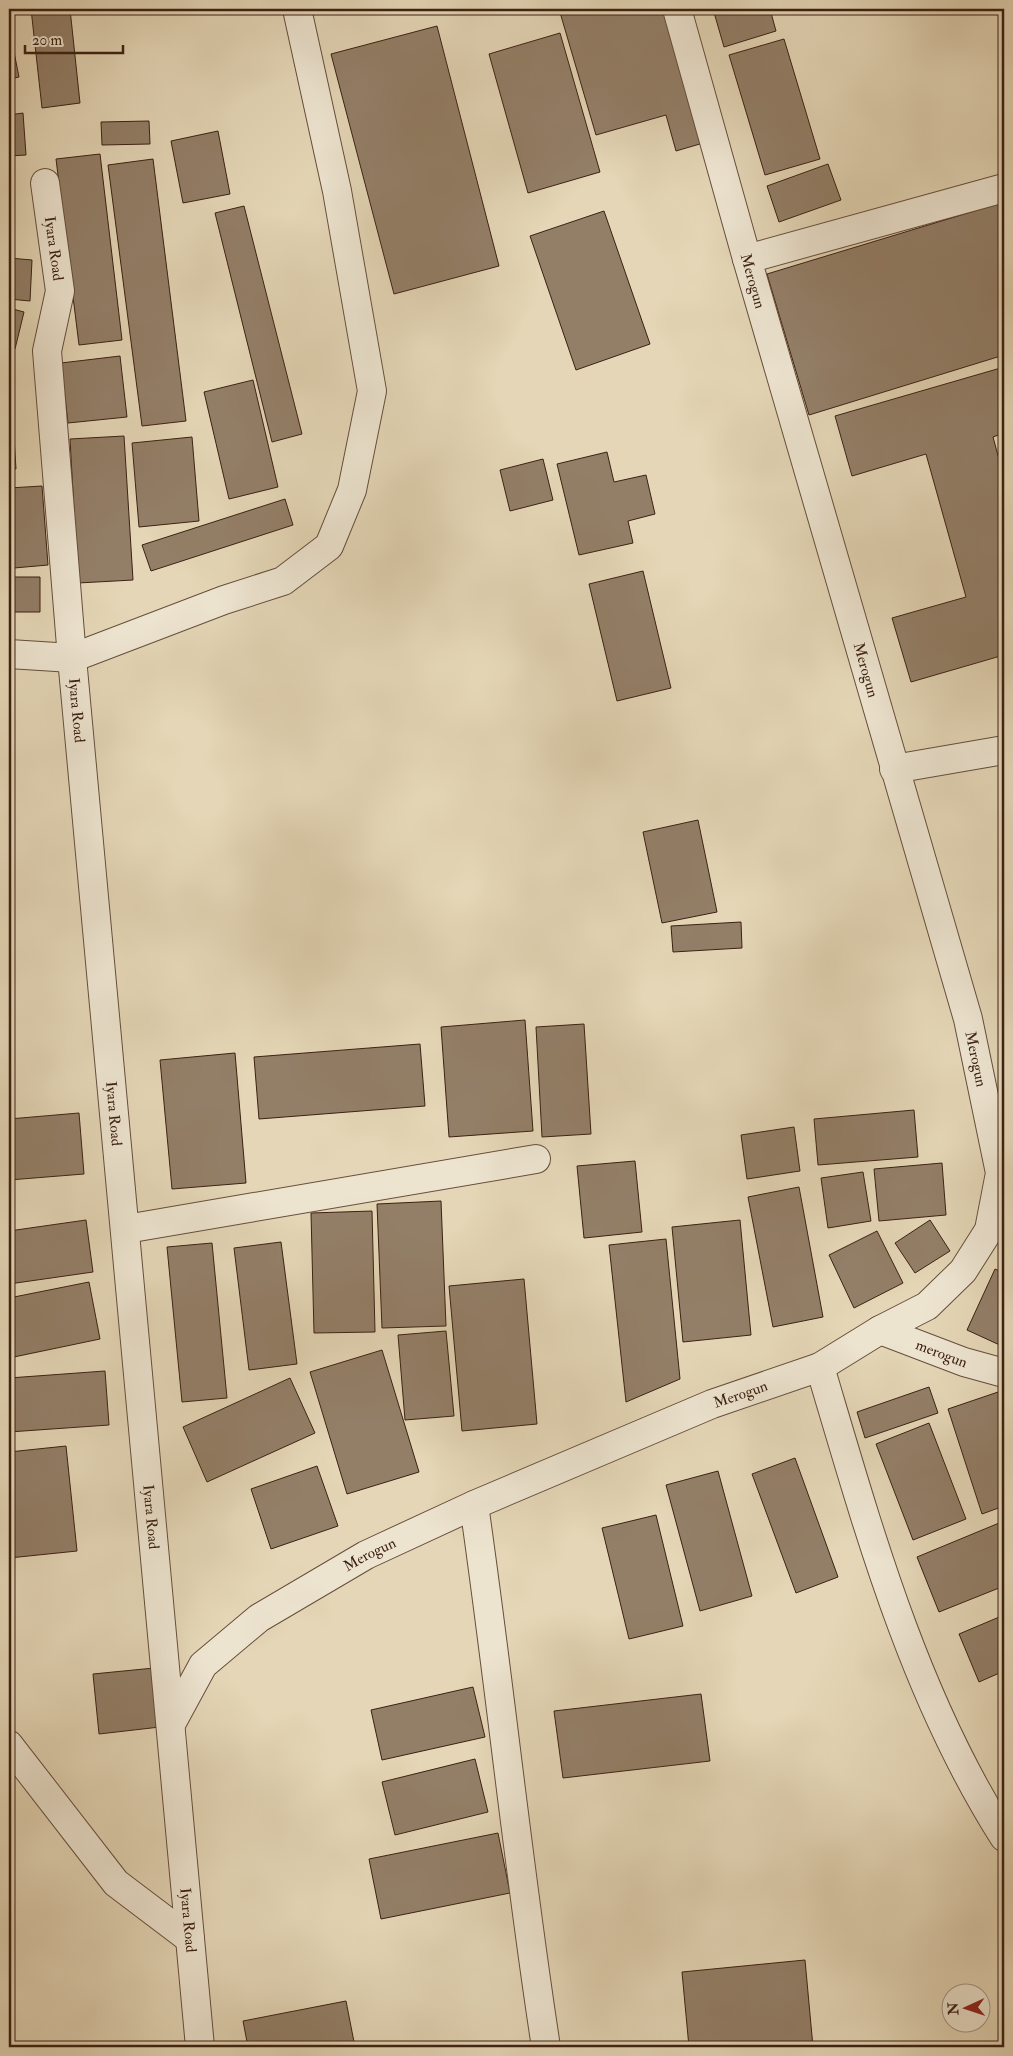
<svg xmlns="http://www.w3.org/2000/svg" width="1013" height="2056" font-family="'IM FELL Double Pica',serif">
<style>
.building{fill:#937f68;stroke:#3c2113}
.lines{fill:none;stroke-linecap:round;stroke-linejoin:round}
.minor-casing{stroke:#664e3c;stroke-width:30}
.minor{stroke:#ede4d0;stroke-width:28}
.labels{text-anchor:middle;stroke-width:4;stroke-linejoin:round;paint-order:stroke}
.street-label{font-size:15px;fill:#3c2113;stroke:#ede4d0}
</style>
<rect width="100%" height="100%" fill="#e4d6b6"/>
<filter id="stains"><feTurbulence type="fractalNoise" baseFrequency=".004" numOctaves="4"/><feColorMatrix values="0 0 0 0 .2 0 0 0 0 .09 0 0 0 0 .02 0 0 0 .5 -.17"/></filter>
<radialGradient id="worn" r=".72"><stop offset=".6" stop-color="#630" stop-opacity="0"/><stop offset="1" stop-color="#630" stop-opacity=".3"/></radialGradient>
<path class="building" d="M31 9H70L80 103 42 108Z
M559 9H672L710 141 676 151 666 115 596 135Z
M713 9H770L776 31 724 47Z
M437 26 499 266 394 294 331 54Z
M10 32 19 77 9 79V33Z
M560 33 600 172 528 193 489 54Z
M784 39 820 159 765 175 729 55Z
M23 113 26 155 9 156V115Z
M149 121 150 144 102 145 101 122Z
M218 131 230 194 183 203 171 141Z
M100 154 122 340 79 345 56 159Z
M153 159 186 421 142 426 108 165Z
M828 164 841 200 779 222 767 186Z
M1004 202V355L809 415 767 274Z
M244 206 302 434 272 442 215 213Z
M604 211 650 344 576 370 530 236Z
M9 258 32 260 30 301 9 299Z
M9 308 24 312 15 349 9 348Z
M120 356 127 417 68 423 61 363Z
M9 360 16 469H9Z
M1004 367V433L993 437 1004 478V655L911 682 892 618 966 597 926 454 852 476 835 416Z
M253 380 278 487 229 499 204 392Z
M124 436 133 580 78 583 70 439Z
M192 437 199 521 139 527 132 443Z
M607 452 614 482 646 475 655 514 628 521 633 543 579 555 557 464Z
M543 459 553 500 510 511 500 470Z
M42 486 48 565 14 568 9 488Z
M285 499 293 525 151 571 142 545Z
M643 571 671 688 617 701 589 584Z
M9 577H40V612H9Z
M698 820 717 912 662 923 643 832Z
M741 922 742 948 673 952 671 926Z
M525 1020 533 1131 449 1137 441 1027Z
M584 1024 591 1134 542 1137 536 1027Z
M420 1044 425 1106 259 1119 254 1057Z
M235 1053 246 1183 172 1189 160 1060Z
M914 1110 918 1157 818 1165 814 1119Z
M79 1113 84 1174 9 1180V1119Z
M794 1127 800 1171 747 1179 741 1135Z
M635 1161 642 1232 584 1238 577 1166Z
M942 1163 946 1215 879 1221 874 1169Z
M863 1172 871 1221 828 1228 821 1178Z
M799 1187 823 1317 773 1327 748 1197Z
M441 1201 446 1326 382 1328 377 1204Z
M372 1211 375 1332 314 1333 311 1213Z
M86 1220 93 1272 9 1284V1231Z
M740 1220 751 1335 683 1342 672 1227Z
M930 1220 950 1251 915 1273 895 1243Z
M877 1231 903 1283 854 1308 829 1255Z
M666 1239 680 1379 626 1402 609 1245Z
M281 1242 297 1364 249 1370 234 1248Z
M212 1243 227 1398 182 1402 167 1247Z
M995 1269 1004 1273V1347L967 1330Z
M524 1279 537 1424 462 1431 449 1286Z
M89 1282 100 1339 9 1358V1298Z
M446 1331 454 1416 405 1420 398 1335Z
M382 1350 419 1472 347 1494 310 1372Z
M105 1371 109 1425 9 1432V1378Z
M290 1378 315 1433 207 1482 183 1427Z
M929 1387 938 1413 865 1438 857 1412Z
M1004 1390V1506L982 1514 948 1409Z
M929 1423 966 1519 913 1540 876 1444Z
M66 1446 77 1551 9 1558V1452Z
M795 1458 838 1577 796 1593 752 1474Z
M317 1466 338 1526 271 1549 251 1489Z
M718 1471 752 1596 700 1611 666 1485Z
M656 1515 683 1626 629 1639 602 1528Z
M1004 1521V1586L939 1612 917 1557Z
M1004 1615V1671L979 1682 959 1634Z
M154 1668 160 1727 99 1734 93 1674Z
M473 1687 485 1737 382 1760 371 1710Z
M701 1694 710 1761 563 1778 554 1711Z
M475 1759 488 1812 395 1835 382 1782Z
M498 1833 510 1893 381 1919 369 1859Z
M805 1960 813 2047H689L682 1972Z
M346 2001 355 2047H248L243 2021Z"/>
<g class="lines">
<defs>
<g id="minor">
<path id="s1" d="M45 183 60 291 47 351 72 658 200 2047"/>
<path d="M747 259 1004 188"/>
<path d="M9 654 72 658 224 600 283 581 329 546 352 490 372 391 337 191 297 9"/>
<path d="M894 769 1004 750"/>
<path d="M126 1229 536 1159"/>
<path id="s2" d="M880 1330 964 1362 1004 1373"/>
<path d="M820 1367C868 1528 913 1694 1004 1837"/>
<path d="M474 1505C500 1685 518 1867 546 2047"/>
<path id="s3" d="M171 1724 203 1665 259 1618 366 1555 474 1505 712 1404 820 1367 880 1330 927 1306 963 1271 989 1230 1000 1173 968 1019 747 259 677 9"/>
<path d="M9 1745 116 1883 190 1939"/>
</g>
</defs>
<use href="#minor" class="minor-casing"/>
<use href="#minor" class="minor"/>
</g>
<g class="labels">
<g class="street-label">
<text dy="5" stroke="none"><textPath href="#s1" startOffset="66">Iyara Road</textPath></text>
<text transform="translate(753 281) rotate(74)" y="5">Merogun</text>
<text transform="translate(866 670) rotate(74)" y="5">Merogun</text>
<text dy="5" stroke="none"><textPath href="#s1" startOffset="531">Iyara Road</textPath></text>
<text transform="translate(976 1059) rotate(78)" y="5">Merogun</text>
<text dy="5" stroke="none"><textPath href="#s1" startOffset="936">Iyara Road</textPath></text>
<text dy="5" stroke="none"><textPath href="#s2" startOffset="66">merogun</textPath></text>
<text dy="5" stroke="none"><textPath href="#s3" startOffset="672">Merogun</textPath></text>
<text dy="5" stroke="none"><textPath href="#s1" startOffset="1341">Iyara Road</textPath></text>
<text dy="5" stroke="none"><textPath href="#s3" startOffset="268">Merogun</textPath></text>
<text dy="5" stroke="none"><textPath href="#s1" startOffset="1746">Iyara Road</textPath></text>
</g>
</g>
<rect width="1013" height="2056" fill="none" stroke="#e4d6b6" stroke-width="30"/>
<rect x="10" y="10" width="993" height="2036" fill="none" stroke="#3c2113" stroke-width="2.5"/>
<rect x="15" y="15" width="983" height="2026" fill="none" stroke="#3c2113"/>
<g transform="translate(966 2008) rotate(267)"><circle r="24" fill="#ede4d0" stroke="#a69684"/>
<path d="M0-4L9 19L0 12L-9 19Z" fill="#8f2418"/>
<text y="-8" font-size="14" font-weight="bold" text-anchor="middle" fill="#3c2113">N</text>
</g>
<path d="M25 45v8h98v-8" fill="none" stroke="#3c2113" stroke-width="2.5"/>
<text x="32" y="45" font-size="15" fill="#3c2113" stroke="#ede4d0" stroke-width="4" paint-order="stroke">20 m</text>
<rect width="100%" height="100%" filter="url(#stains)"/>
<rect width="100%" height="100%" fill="url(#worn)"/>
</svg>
